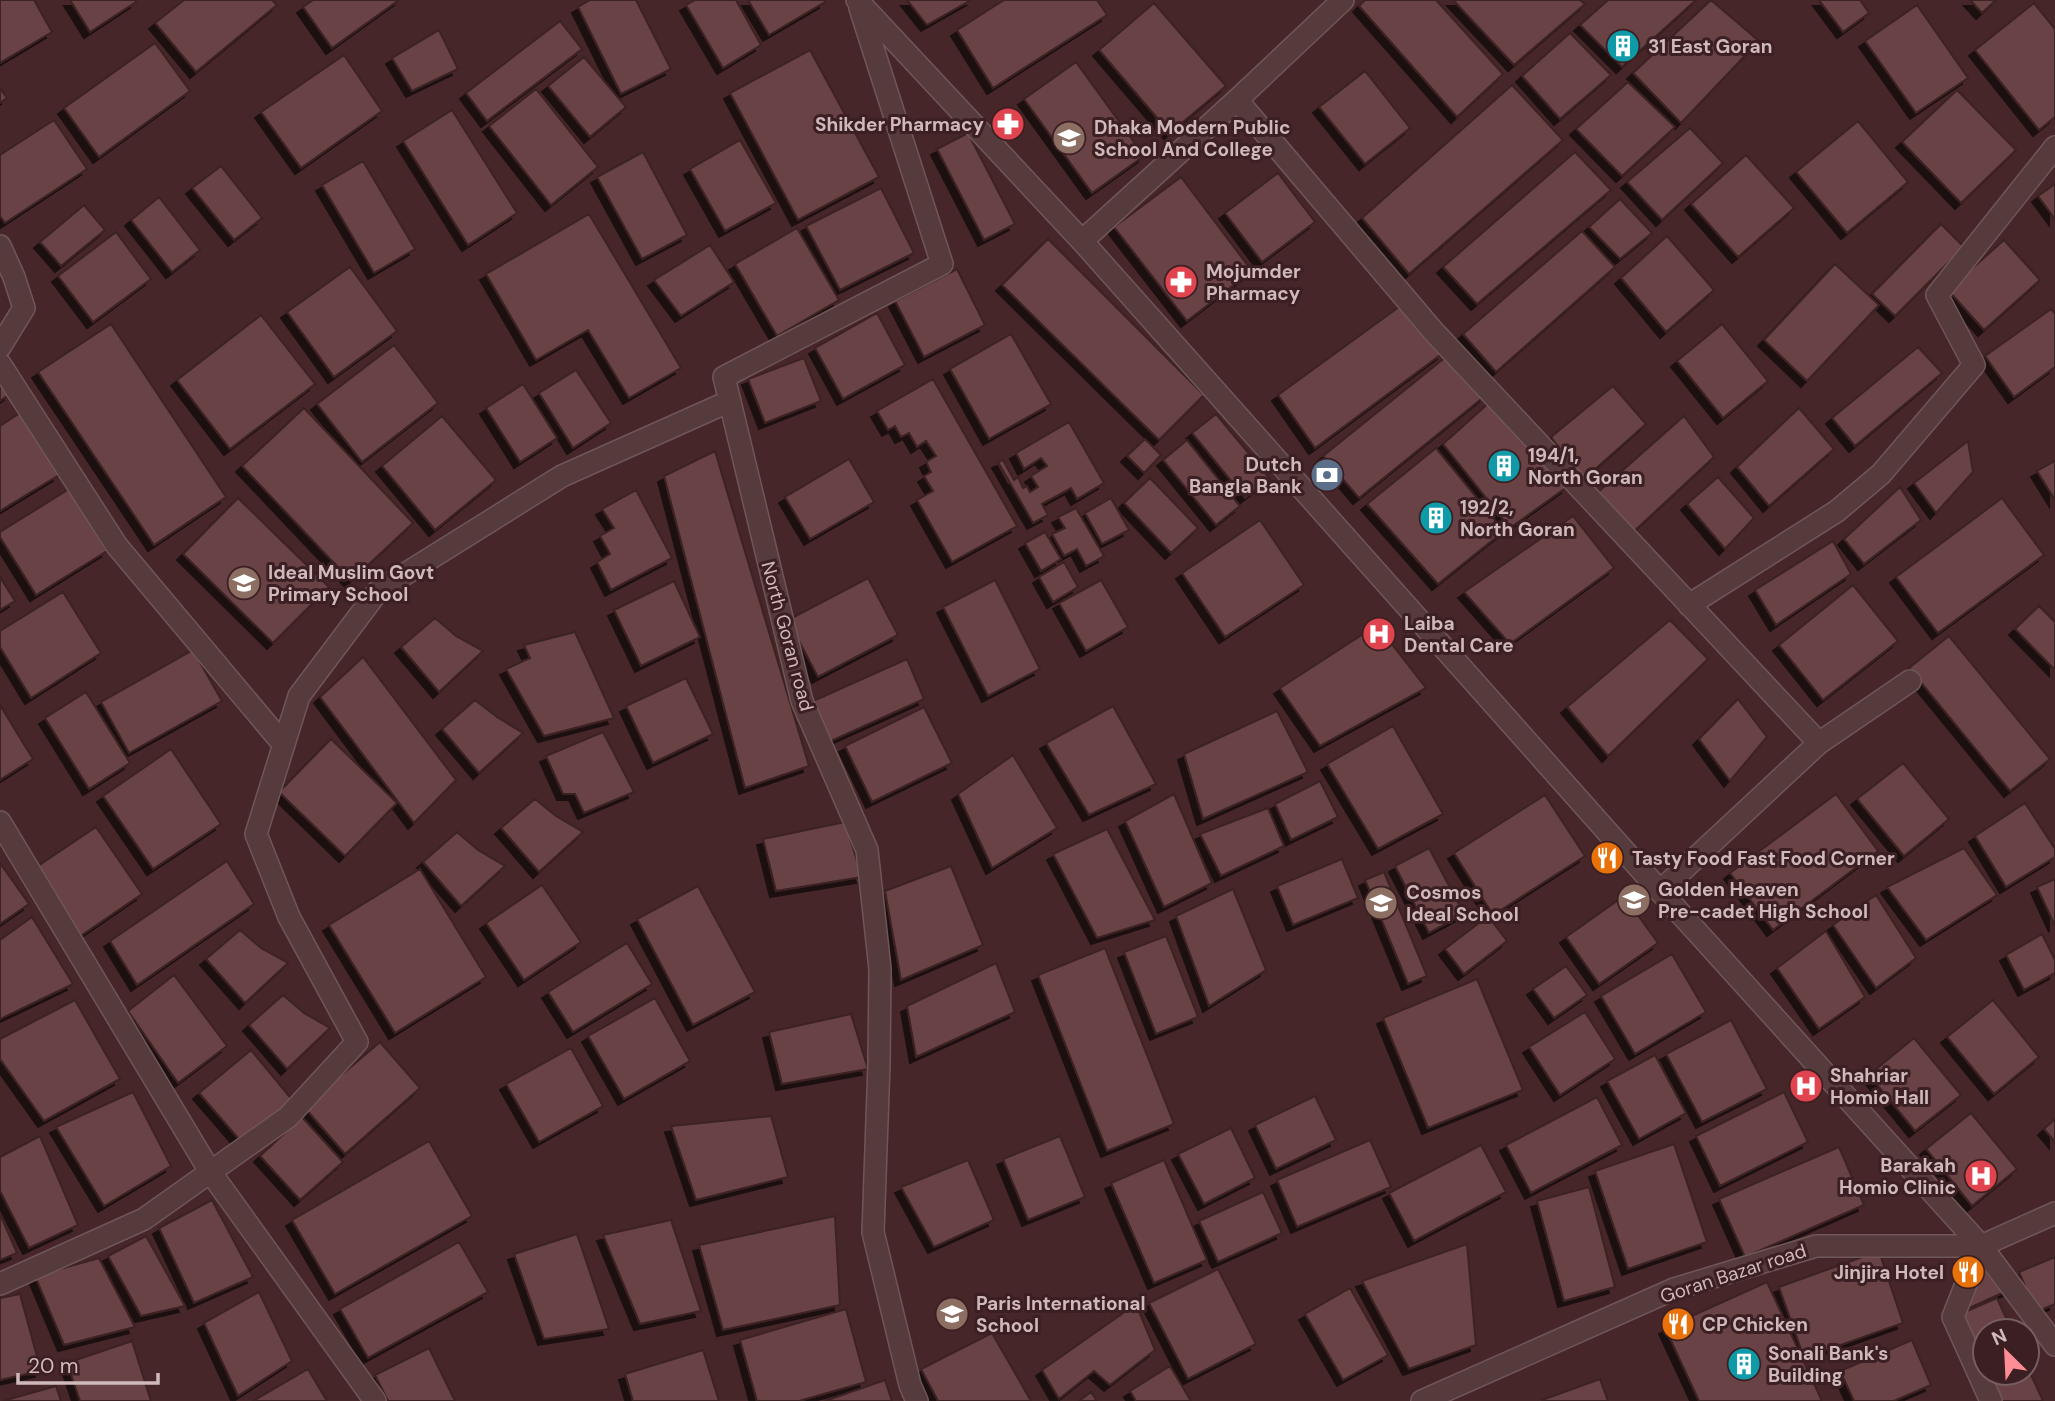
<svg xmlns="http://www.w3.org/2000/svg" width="2055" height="1401" font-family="'DM Sans',sans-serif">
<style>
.building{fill:#674245;stroke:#3d2124;stroke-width:2;filter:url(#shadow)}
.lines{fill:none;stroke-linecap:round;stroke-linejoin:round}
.lane-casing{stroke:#705658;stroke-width:24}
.street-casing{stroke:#705658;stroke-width:24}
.lane{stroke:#563b3d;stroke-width:21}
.street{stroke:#563b3d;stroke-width:21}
.labels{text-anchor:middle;stroke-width:6;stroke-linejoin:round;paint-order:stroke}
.poi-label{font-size:19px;font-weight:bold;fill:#cfb9ba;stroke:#3b1f22;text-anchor:start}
.street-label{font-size:19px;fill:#cfb9ba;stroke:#3b1f22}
</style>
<defs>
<filter id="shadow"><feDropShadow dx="-6" dy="6" stdDeviation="0" flood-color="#0009"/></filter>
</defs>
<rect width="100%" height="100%" fill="#462629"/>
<path class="building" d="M0 0H34L52 32 0 63Z
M70 0H135L136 2 90 32Z
M184 0H272L277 5 196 72 155 23Z
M313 0H399L332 48 303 7Z
M590 0H636L671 69 621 94 578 7Z
M695 0H736L761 45 723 68 686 5Z
M748 0H824L825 2 769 35Z
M907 0H971L927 25Z
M1004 0H1097L1107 15 993 88 957 30Z
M1365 0H1436L1503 74 1457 117 1359 6Z
M1453 0H1580L1585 4 1514 65Z
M1608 0H1696L1622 67 1580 25Z
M1711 0 1759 41 1681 123 1633 73Z
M1819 0H1860L1869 13 1843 32Z
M1970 0H1996L1982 13Z
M1154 3 1226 86 1170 133 1099 50Z
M2034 3 2055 29V117L2039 130 1975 50Z
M1917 5 1968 78 1916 113 1865 41Z
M560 21 582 49 487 121 466 93Z
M439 30 458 69 412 91 392 58Z
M1570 33 1611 75 1560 119 1522 76Z
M155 43 190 91 99 157 64 108Z
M810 50 879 177 798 220 730 93Z
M344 55 382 111 301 168 261 112Z
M584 57 626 107 590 137 548 86Z
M1076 62 1144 156 1092 193 1024 99Z
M1365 71 1410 128 1365 164 1319 107Z
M1628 82 1675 127 1622 176 1576 129Z
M1512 85 1563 140 1409 274 1362 218Z
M0 88 7 98 0 103Z
M536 89 598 167 551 205 489 126Z
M1957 90 2016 150 1961 203 1902 142Z
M452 110 517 213 468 245 403 141Z
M54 120 87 169 5 223 0 216V155Z
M1858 121 1908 182 1847 233 1796 172Z
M1690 128 1723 163 1662 220 1627 182Z
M968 133 1015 224 984 240 937 149Z
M740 140 776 203 725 231 690 169Z
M643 152 687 235 642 259 597 177Z
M1575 152 1611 190 1477 304 1443 267Z
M1746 155 1794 208 1738 257 1691 204Z
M363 161 415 249 374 273 322 185Z
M221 166 262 218 234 240 192 188Z
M1278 173 1315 222 1262 262 1225 213Z
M1181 177 1252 271 1187 321 1114 227Z
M2055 184V219L2038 196Z
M881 188 914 253 840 290 806 226Z
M159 197 200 250 172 272 131 220Z
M1620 199 1652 233 1620 259 1589 227Z
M84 205 105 230 61 266 40 242Z
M589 214 681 368 629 398 588 330 536 360 486 274Z
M1941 224 1964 247 1895 316 1872 294Z
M797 228 839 300 777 336 735 264Z
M1582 231 1615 267 1496 372 1463 334Z
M116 232 151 279 93 322 58 276Z
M1667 236 1714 290 1666 332 1621 278Z
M1048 239 1204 395 1159 440 1002 285Z
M2004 240 2040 280 1984 330 1948 290Z
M710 245 734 282 681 316 654 280Z
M1835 264 1879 305 1807 381 1764 340Z
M350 267 397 331 334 377 287 312Z
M957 269 985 325 924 357 895 301Z
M1403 304 1443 353 1315 448 1278 395Z
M2051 309 2055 314V367L2014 397 1985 356Z
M877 313 905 365 843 399 815 348Z
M261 315 315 384 230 449 177 380Z
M111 324 226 497 154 545 38 372Z
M1722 324 1768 381 1723 418 1677 361Z
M1011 334 1051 404 989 439 950 369Z
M394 345 438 403 362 462 317 404Z
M1918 347 1942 373 1855 446 1832 418Z
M1447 356 1485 396 1359 498 1323 456Z
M804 358 821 401 765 423 748 379Z
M576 370 611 423 573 448 539 393Z
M0 378 10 394 0 401Z
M933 379 1017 526 952 562 917 500 933 491 924 476 931 472 926 462 936 456 926 441 917 447 909 433 901 437 895 426 888 430 877 411Z
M523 384 557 438 520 462 486 408Z
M1613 386 1646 424 1583 480 1551 437Z
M1491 401 1567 487 1510 528 1443 444Z
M304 408 413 523 351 581 242 466Z
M1799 408 1834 449 1769 506 1737 467Z
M20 413 59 475 0 511V426Z
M1216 414 1270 479 1245 498 1192 433Z
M442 416 496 480 435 530 382 466Z
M1684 416 1714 457 1630 535 1597 493Z
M1069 422 1104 483 1077 499 1071 488 1042 504 1048 515 1033 523 998 462 1003 460 1014 480 1018 477 1023 488 1027 486 1030 492 1038 487 1031 476 1047 466 1041 458 1024 469 1016 453Z
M1145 439 1161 455 1144 473 1127 456Z
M1187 440 1240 506 1216 525 1163 460Z
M1968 441 1973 472 1936 513 1914 483Z
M1436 448 1504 531 1438 584 1367 504Z
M715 451 809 766 745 788 664 476Z
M849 459 874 502 810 539 785 497Z
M2055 461V500L2037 471Z
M1718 477 1754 518 1725 549 1687 504Z
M1150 478 1198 528 1171 553 1124 503Z
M1900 487 1921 520 1864 564 1844 539Z
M69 489 107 551 36 595 0 537V532Z
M636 490 672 558 611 590 597 562 610 554 600 536 614 528 602 509Z
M238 498 329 587 273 643 183 554Z
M1111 498 1129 530 1102 544 1085 513Z
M2002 498 2044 555 1938 633 1896 577Z
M1076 508 1104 556 1086 566 1077 549 1064 556 1052 534 1065 528 1058 517Z
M1573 516 1614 568 1510 644 1464 592Z
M1260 520 1304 585 1225 637 1182 573Z
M1045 532 1061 559 1041 571 1025 543Z
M1833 541 1851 574 1776 625 1755 590Z
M1064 562 1078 587 1053 602 1039 577Z
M0 577 15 601 0 610Z
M868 578 898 635 818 677 788 620Z
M995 580 1040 669 988 696 943 607Z
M1101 580 1128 627 1086 651 1059 603Z
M674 581 700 637 641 666 614 610Z
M1853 585 1898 641 1823 700 1779 645Z
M63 592 101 653 31 698 0 647V631Z
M2039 606 2055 622V670L2015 629Z
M435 618 456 636 483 651 439 692 401 647Z
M1670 620 1708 659 1608 756 1567 707Z
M1377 625 1426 688 1320 746 1280 688Z
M575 632 614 718 544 736 506 669 530 658 524 645Z
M1949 636 2050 759 2010 791 1909 668Z
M193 650 222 701 129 753 101 702Z
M363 657 456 780 414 823 320 697Z
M907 659 924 699 831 741 813 701Z
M686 678 713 734 653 763 626 706Z
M86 692 130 763 89 789 45 718Z
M1738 699 1767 737 1730 781 1699 739Z
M475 700 497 717 523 733 479 773 442 729Z
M0 705 33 759 0 780Z
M1113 706 1156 784 1089 815 1046 743Z
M924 707 952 763 872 802 845 746Z
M1277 711 1308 772 1203 819 1184 754Z
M1393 726 1443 814 1378 849 1327 764Z
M603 732 634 792 584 813 575 794H563L546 756Z
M331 739 397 803 345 856 279 792Z
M171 749 221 824 153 869 103 796Z
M1013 755 1057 828 992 868 958 794Z
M1903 763 1949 819 1904 856 1857 799Z
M1320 781 1338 817 1291 840 1275 804Z
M1174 794 1212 883 1164 907 1125 821Z
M1836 794 1878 851 1773 930 1730 873Z
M1545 795 1585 856 1493 915 1454 853Z
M535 799 556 816 583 832 539 872 501 828Z
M2025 803 2055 849V857L2006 887 1975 836Z
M1268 808 1284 846 1221 876 1200 834Z
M845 822 862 877 776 891 763 839Z
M96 827 142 894 79 937 32 870Z
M1107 829 1155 920 1097 938 1053 854Z
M457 832 478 850 505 866 461 906 423 862Z
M1429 848 1464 914 1429 933 1395 866Z
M1964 848 1997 895 1926 940 1887 887Z
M1342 859 1358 898 1293 925 1277 886Z
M227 861 254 904 137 985 110 941Z
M0 863 29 904 0 924Z
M951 866 983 945 901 980 885 891Z
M420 869 486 977 395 1033 329 925Z
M1384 872 1427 976 1408 984 1365 880Z
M2055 879V926L2037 887Z
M542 885 581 942 524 980 486 923Z
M698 886 755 992 693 1025 637 919Z
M1233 889 1266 970 1209 1006 1176 916Z
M1876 895 1916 958 1876 988 1833 925Z
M1624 896 1658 943 1599 984 1566 937Z
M1488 916 1507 941 1464 974 1445 949Z
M32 917 73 984 0 1019V940Z
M240 930 261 948 288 963 245 1003 206 959Z
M1826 931 1865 997 1819 1029 1777 968Z
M2042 934 2055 960V973L2024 990 2006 955Z
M1166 936 1198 1017 1156 1034 1124 952Z
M627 943 652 984 573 1032 548 992Z
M1105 948 1174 1124 1107 1151 1038 975Z
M1672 954 1706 1012 1635 1054 1601 996Z
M996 963 1015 1012 916 1057 907 1006Z
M1566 966 1587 995 1554 1018 1533 989Z
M174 975 227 1046 178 1083 128 1011Z
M1477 979 1523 1090 1428 1128 1383 1018Z
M283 995 304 1013 330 1028 287 1069 249 1025Z
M655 998 690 1061 624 1099 588 1036Z
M75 1000 120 1079 44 1121 0 1059V1039Z
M1993 1000 2039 1057 1994 1094 1947 1037Z
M1585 1012 1615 1059 1560 1095 1529 1047Z
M851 1014 868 1069 782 1084 769 1032Z
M1731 1020 1767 1089 1702 1122 1666 1054Z
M1914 1038 1961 1095 1915 1131 1869 1075Z
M380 1042 420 1088 345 1154 304 1107Z
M571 1048 603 1106 539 1142 506 1084Z
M251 1050 294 1102 244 1145 199 1093Z
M1655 1055 1686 1113 1639 1139 1607 1081Z
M133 1092 171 1166 104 1206 56 1127Z
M1784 1092 1808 1142 1720 1186 1696 1136Z
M1315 1096 1336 1140 1276 1169 1255 1125Z
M1597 1097 1622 1145 1531 1193 1506 1145Z
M1971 1113 2017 1169 1972 1206 1926 1149Z
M771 1116 788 1177 696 1200 671 1126Z
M302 1117 343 1162 300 1200 260 1156Z
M2055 1119V1142L2044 1129Z
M1231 1128 1255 1178 1204 1204 1178 1154Z
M40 1136 78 1225 29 1248 0 1191V1157Z
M1060 1136 1085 1197 1028 1220 1003 1159Z
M1370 1140 1391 1187 1297 1227 1277 1180Z
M429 1141 472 1216 335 1294 292 1220Z
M1674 1144 1707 1242 1628 1269 1595 1171Z
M1481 1145 1506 1192 1414 1241 1389 1193Z
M1839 1147 1864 1205 1745 1257 1719 1199Z
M968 1160 994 1220 934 1247 901 1187Z
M1164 1160 1207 1260 1154 1283 1111 1183Z
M1589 1187 1615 1287 1564 1301 1537 1201Z
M1263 1192 1282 1233 1218 1262 1199 1221Z
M212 1200 253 1277 194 1303 159 1228Z
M0 1214 17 1253 0 1260Z
M835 1216 840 1305 723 1330 699 1245Z
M671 1220 701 1311 640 1324 603 1235Z
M577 1234 609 1329 544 1339 514 1254Z
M146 1236 185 1306 141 1316 108 1256Z
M459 1242 488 1292 368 1358 340 1309Z
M1467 1244 1476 1345 1409 1369 1362 1281Z
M1879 1251 1903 1323 1804 1358 1779 1287Z
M1981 1253 2009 1290 1956 1314Z
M2055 1257V1304L2036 1312 2019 1272Z
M99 1258 135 1327 64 1345 35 1276Z
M1218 1269 1256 1344 1188 1379 1149 1303Z
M1767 1282 1822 1401H1699L1665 1328Z
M1350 1288 1388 1355 1343 1380 1305 1314Z
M259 1292 292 1361 238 1396 204 1323Z
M20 1294 41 1371 0 1380V1298Z
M1997 1298 2012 1331H1985V1373H2027V1366L2043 1401H1990L1953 1317Z
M1136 1304 1155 1350 1110 1385 1094 1371 1059 1399 1042 1370Z
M846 1309 866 1382 799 1401H757L740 1340Z
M992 1333 1031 1401H938L921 1369Z
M1912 1340 1931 1385 1894 1401H1854L1840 1371Z
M132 1341 151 1401H80L67 1363Z
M429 1348 455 1401H388L375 1375Z
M703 1350 719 1401H633L625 1374Z
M1170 1366 1191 1401H1136L1130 1391Z
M308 1369 327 1401H253Z
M1600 1379 1608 1401H1542V1400Z
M885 1380 892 1401H825Z
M56 1386 61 1401H3Z
M1091 1392 1097 1401H1079Z"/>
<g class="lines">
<defs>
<path id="lane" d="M1237 100 1434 332 1819 743
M1689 605 1837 511 1881 474 1974 365 1937 295 2055 147
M1660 891 1819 743 1910 681
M1981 1246 1953 1317 1991 1401"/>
<path id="street" d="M857 0 1082 241 1660 891 1981 1246 2055 1345
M860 8 942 264 724 377 802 701 867 850 880 969 879 1064 873 1232 910 1385 917 1401
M1082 241 1237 100 1343 0
M0 246 14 277 24 308 0 347
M0 364 117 546 284 745
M0 822 211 1173 375 1401
M0 1284 144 1219 288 1117 357 1042 289 917 256 834 299 696 378 591 562 476 730 401
M1422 1401 1674 1289 1816 1246H1981L2055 1213"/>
</defs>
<use href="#lane" class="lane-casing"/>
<use href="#street" class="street-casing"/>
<use href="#lane" class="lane"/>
<use href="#street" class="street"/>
</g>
<defs>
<symbol id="building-disc" viewBox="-11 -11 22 22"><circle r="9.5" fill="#0f9aa8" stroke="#3b1f22"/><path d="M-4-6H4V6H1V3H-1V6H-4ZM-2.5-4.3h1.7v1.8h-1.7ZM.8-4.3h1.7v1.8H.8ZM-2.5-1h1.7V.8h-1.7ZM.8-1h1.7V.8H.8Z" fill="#fff"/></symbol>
<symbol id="pharmacy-disc" viewBox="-11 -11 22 22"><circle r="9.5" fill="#e0444e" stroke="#3b1f22"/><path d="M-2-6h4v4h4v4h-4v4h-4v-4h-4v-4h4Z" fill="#fff"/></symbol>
<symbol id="school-disc" viewBox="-11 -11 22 22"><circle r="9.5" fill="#8d6e63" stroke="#3b1f22"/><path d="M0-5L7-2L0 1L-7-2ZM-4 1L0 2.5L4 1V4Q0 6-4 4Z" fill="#fff"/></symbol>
<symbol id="bank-disc" viewBox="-11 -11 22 22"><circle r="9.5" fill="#5c6f8a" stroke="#3b1f22"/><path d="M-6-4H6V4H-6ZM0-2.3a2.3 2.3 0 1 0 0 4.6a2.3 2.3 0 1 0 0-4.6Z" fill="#fff"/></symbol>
<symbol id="hospital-disc" viewBox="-11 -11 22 22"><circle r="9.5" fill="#e0444e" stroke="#3b1f22"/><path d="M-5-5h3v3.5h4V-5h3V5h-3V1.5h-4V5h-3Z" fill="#fff"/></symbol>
<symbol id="restaurant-disc" viewBox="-11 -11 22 22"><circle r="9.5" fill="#e8710a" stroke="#3b1f22"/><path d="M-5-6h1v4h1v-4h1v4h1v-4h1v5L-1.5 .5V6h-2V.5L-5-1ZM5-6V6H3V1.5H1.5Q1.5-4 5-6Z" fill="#fff"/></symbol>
</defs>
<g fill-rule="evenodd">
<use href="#building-disc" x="1604" y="27" width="38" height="38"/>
<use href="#pharmacy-disc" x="989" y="105" width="38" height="38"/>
<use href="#school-disc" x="1050" y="119" width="38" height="38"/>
<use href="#pharmacy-disc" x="1162" y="263" width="38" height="38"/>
<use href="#building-disc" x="1485" y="447" width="38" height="38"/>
<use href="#bank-disc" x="1308" y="456" width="38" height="38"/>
<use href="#building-disc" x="1417" y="499" width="38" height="38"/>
<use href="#school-disc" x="225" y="564" width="38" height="38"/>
<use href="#hospital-disc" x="1360" y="615" width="38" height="38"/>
<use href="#restaurant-disc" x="1588" y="839" width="38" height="38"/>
<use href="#school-disc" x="1615" y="881" width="38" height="38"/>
<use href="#school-disc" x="1362" y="884" width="38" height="38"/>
<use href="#hospital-disc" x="1787" y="1067" width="38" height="38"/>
<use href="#hospital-disc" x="1962" y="1157" width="38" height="38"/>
<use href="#restaurant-disc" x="1949" y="1253" width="38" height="38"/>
<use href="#school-disc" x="933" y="1295" width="38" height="38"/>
<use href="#restaurant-disc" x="1659" y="1305" width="38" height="38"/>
<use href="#building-disc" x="1725" y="1345" width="38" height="38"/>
</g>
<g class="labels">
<g class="poi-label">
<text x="1648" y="53">31 East Goran</text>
<text x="984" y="131" text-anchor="end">Shikder Pharmacy</text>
<text x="1094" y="134">Dhaka Modern Public<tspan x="1094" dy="22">School And College</tspan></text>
<text x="1206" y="278">Mojumder<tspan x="1206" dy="22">Pharmacy</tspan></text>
<text x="1528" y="462">194/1,<tspan x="1528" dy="22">North Goran</tspan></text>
<text x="1302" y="471" text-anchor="end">Dutch<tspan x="1302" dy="22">Bangla Bank</tspan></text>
<text x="1460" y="514">192/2,<tspan x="1460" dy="22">North Goran</tspan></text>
<text x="268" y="579">Ideal Muslim Govt<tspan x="268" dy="22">Primary School</tspan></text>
<text x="1404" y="630">Laiba<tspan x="1404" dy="22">Dental Care</tspan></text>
<text x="1632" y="865">Tasty Food Fast Food Corner</text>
<text x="1658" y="896">Golden Heaven<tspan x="1658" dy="22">Pre-cadet High School</tspan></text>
<text x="1406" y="899">Cosmos<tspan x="1406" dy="22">Ideal School</tspan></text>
<text x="1830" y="1082">Shahriar<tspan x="1830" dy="22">Homio Hall</tspan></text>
<text x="1956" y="1172" text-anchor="end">Barakah<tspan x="1956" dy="22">Homio Clinic</tspan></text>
<text x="1944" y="1279" text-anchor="end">Jinjira Hotel</text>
<text x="976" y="1310">Paris International<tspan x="976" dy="22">School</tspan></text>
<text x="1702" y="1331">CP Chicken</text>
<text x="1768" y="1360">Sonali Bank's<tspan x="1768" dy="22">Building</tspan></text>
</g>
<g class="street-label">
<text transform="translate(788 636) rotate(75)" y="7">North Goran road</text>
<text transform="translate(1733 1273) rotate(-18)" y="7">Goran Bazar road</text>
</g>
</g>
<g transform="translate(2006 1352) rotate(336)"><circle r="33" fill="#3b1f22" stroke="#765d5f" stroke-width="2"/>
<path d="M0-5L12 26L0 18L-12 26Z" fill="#ff8d95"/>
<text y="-10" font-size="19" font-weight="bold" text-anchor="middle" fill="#cfb9ba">N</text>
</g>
<path d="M18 1373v10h140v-10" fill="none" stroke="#cfb9ba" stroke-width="3.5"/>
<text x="28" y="1373" font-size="21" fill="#cfb9ba" stroke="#3b1f22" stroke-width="5" paint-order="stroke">20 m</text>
</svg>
